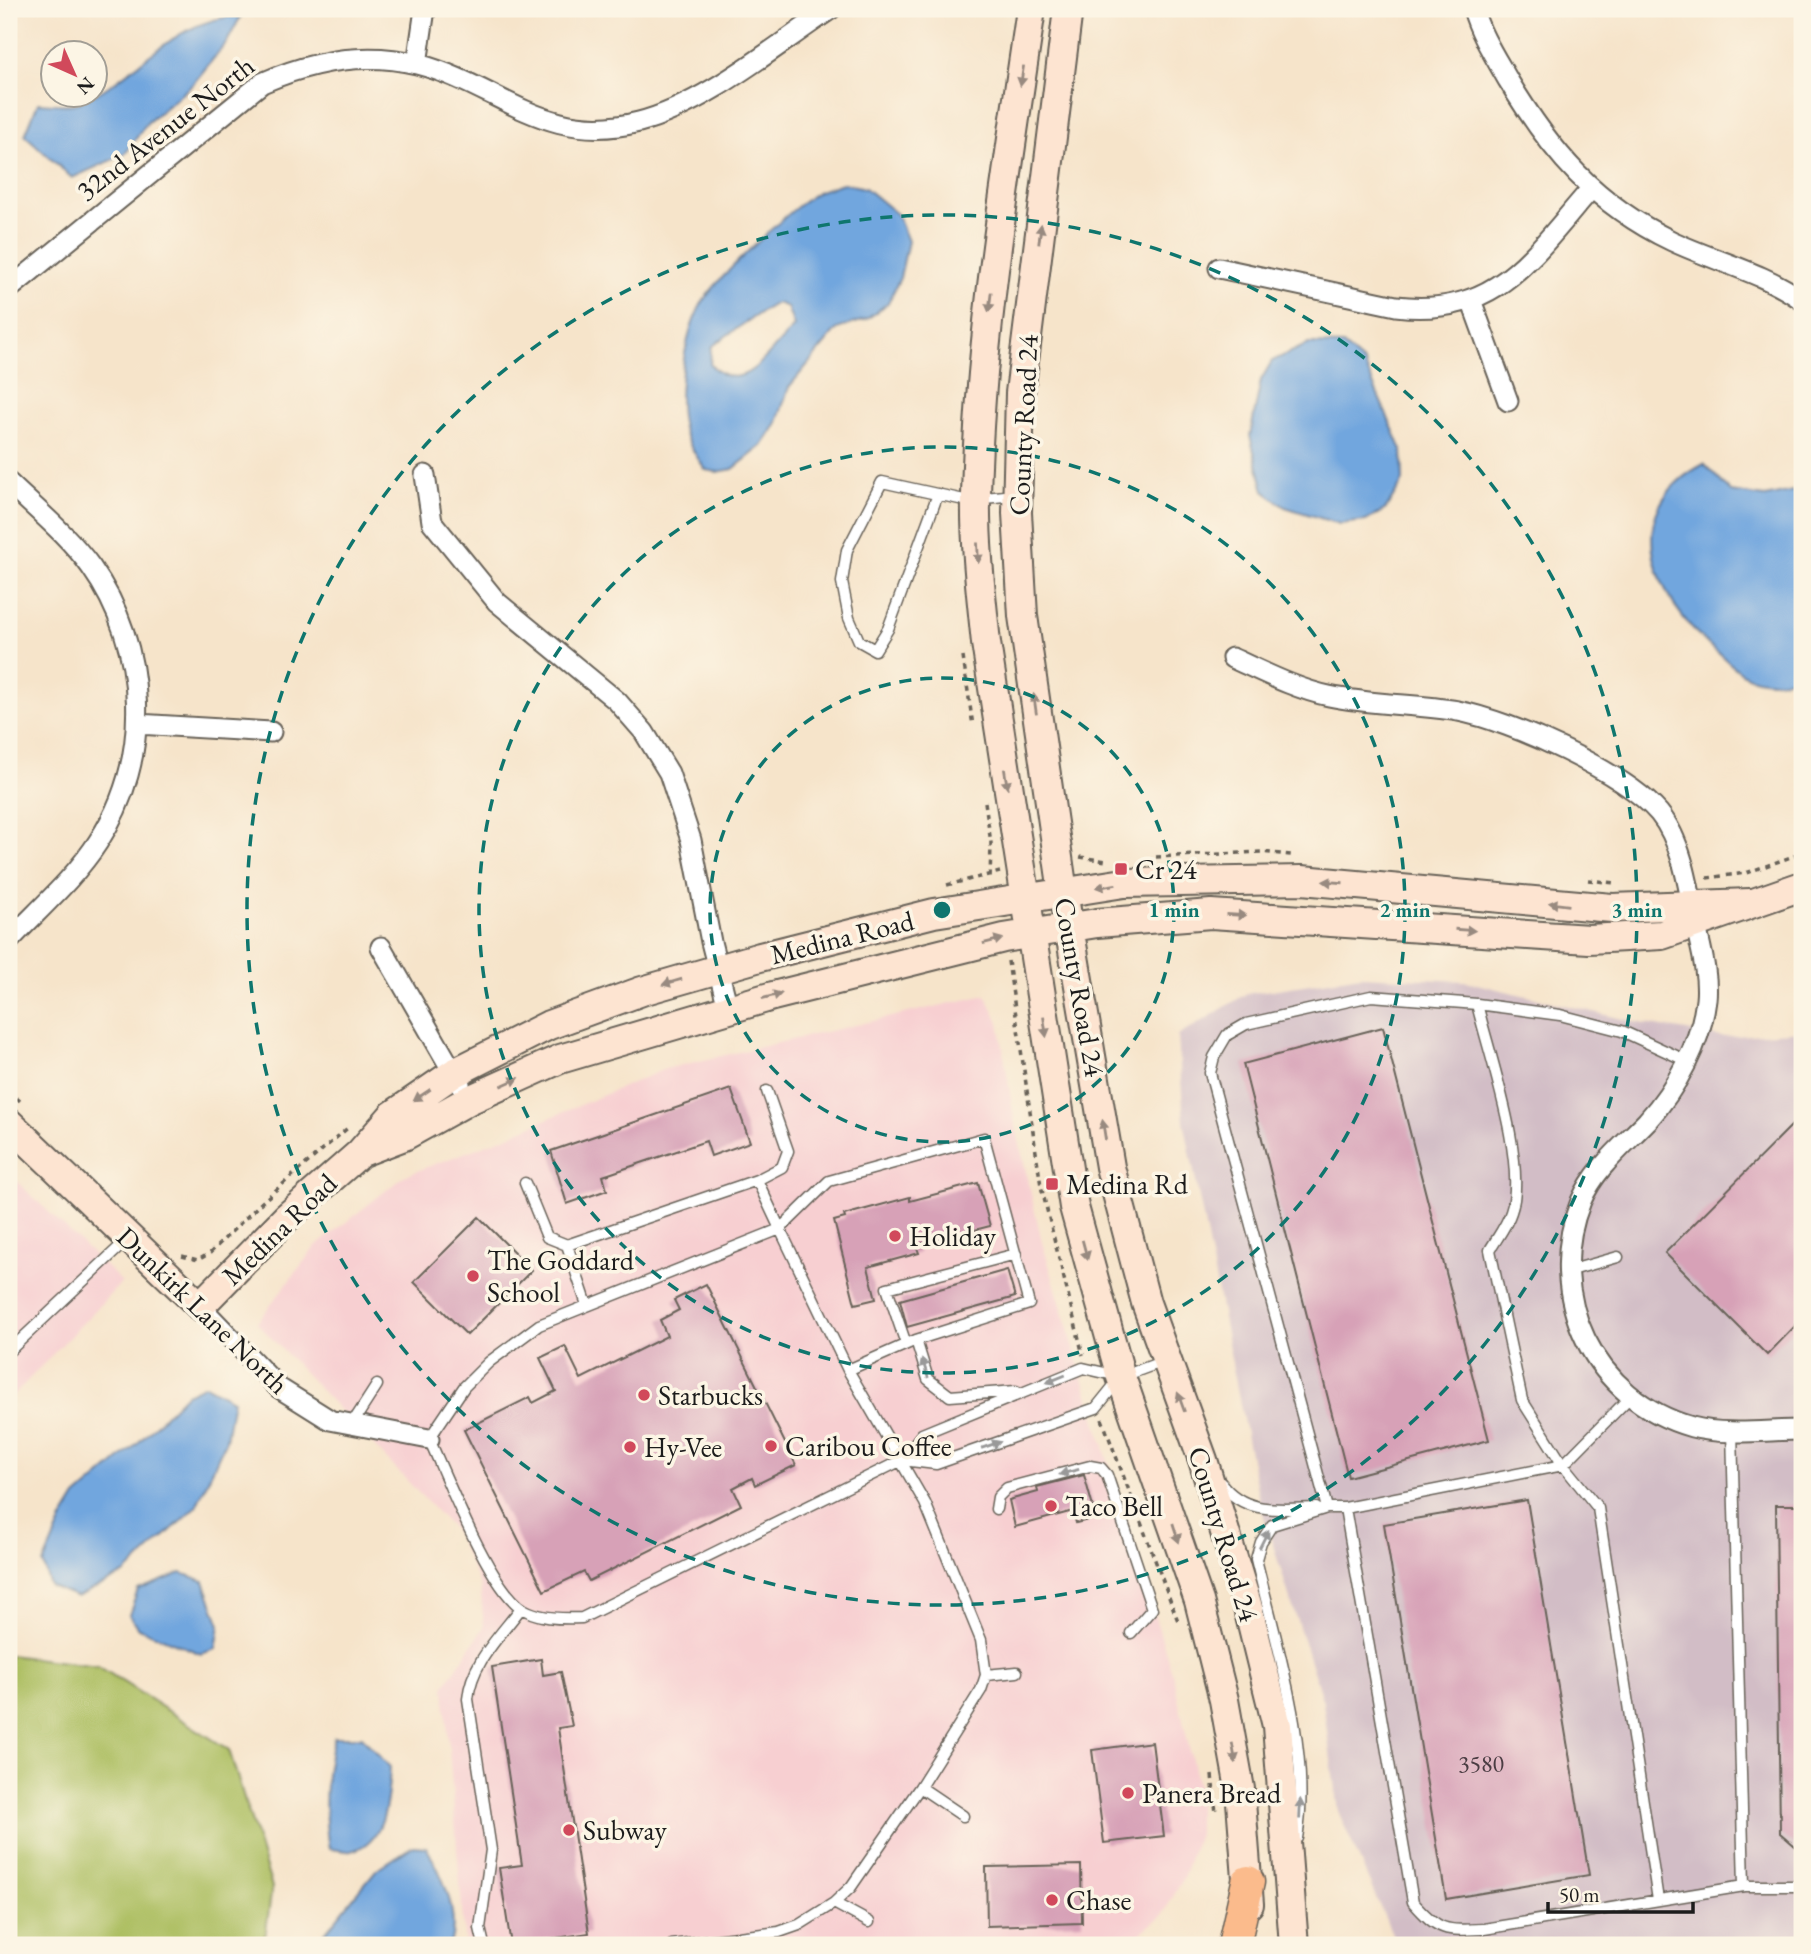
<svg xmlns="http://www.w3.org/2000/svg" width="1811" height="1954" font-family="'EB Garamond',serif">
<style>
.built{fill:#f7cfd1}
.industrial{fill:#d2bdc6}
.green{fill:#acbe61;stroke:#646d3e;stroke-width:2}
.water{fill:#71a6de;stroke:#46617d;stroke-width:2;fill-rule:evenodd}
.building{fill:#d7a1b7}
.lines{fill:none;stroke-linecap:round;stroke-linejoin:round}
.lane-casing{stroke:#686259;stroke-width:13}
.street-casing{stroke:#686259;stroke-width:23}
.secondary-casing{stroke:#686259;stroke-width:32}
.primary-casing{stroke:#686259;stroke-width:35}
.path{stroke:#686259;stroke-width:3.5;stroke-dasharray:5 5;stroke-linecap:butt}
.lane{stroke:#fff;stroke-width:10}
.street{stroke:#fff;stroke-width:19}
.secondary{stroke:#fde4d1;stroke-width:28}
.primary{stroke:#fbbb8c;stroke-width:32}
.oneway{fill:#988a80}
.oneway2{fill:#999}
.ring{fill:none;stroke:#0f766e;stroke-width:3.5;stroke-dasharray:12 9}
.poi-dot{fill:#d1495b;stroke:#fcf5e5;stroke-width:2.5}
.labels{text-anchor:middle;stroke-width:7;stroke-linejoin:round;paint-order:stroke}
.number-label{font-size:24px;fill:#4b3d43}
.street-label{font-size:28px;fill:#1c1c1c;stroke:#fcf5e5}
.poi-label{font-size:28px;fill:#1c1c1c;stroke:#fcf5e5;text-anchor:start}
.centre{fill:#0f766e;stroke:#fcf5e5;stroke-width:3.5}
.ring-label{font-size:21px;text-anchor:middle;font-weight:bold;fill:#0f766e;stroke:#fcf5e5;stroke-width:7;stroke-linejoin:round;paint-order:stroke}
</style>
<rect width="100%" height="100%" fill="#fcf5e5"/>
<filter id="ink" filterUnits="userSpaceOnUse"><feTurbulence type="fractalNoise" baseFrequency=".0143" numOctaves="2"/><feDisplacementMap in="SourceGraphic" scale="14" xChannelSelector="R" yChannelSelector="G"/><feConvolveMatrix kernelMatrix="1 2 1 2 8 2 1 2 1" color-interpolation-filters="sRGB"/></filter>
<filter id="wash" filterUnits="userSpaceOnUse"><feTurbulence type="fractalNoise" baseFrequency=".00686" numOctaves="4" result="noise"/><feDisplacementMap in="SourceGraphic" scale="28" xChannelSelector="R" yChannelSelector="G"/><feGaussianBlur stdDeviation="1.57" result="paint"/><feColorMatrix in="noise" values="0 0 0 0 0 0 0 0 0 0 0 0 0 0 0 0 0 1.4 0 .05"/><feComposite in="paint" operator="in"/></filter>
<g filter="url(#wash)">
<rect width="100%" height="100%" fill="#f6e4ca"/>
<path class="built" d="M986 995 999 1022 1014 1119 1042 1242 1173 1676 1198 1787V1834L1182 1881 1162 1916 1125 1945H465L444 1687 484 1627 480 1586 455 1531 257 1323 315 1247 404 1176 493 1142 665 1069Z
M9 1174 122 1282 9 1400Z"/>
<path class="industrial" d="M1361 976 1464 981 1639 1023 1722 1037 1802 1031V1936L1669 1945H1397L1338 1811 1323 1702 1260 1504 1184 1121 1178 1036 1246 994Z"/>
<path class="green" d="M9 1655 98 1666 229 1750 272 1887 264 1945H9Z"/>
<path class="water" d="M241 16 227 42 192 85 147 123 125 154 72 178 25 135 38 103C51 103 70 107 81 102 136 77 175 17 241 16Z
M843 183 865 188 897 214 908 241 900 278 888 303 867 319 837 329 789 387 776 425 762 446 733 469 717 472 706 470C698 459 686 441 683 428 675 395 685 332 702 303 718 277 791 208 818 192 826 188 835 186 843 183ZM777 303 787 307 794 326C789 333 784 337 779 343 761 362 738 395 710 364 711 359 710 352 712 347 715 343 770 305 777 303Z
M1308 344 1343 345 1364 363 1402 450 1403 481 1386 509 1366 521 1339 524 1285 507 1264 491 1250 436 1261 380 1272 361Z
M1704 464 1731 492 1765 497 1802 489V678C1783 681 1769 683 1750 677 1738 673 1726 659 1716 651 1655 601 1615 510 1704 464Z
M205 1385 233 1400 226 1440 196 1507 124 1574 77 1597 50 1586 43 1564 62 1520 76 1497 137 1444 186 1394Z
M181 1573 204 1581 220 1625 216 1649 201 1654 138 1628 129 1615 138 1590Z
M334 1737H362L390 1767C388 1797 387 1842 351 1851 345 1852 335 1849 329 1849 323 1811 324 1774 334 1737Z
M413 1846 426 1847C442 1874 460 1913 450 1945H315L376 1870Z"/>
<g id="blocks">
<path class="building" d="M1383 1027 1489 1440 1348 1477 1243 1064Z
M731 1089 750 1142 711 1156 706 1141 603 1176 607 1190 567 1204 551 1151Z
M1802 1115V1319L1767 1355 1665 1253Z
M978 1183 990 1226 916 1245 919 1253 868 1267 876 1299 855 1304 834 1221 845 1218 844 1215 910 1197V1201Z
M479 1217 532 1270 467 1335 414 1282Z
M1007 1270 1015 1297 907 1327 900 1300Z
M706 1284 796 1465 755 1485 752 1478 733 1488 741 1505 589 1581 584 1572 544 1591 464 1430 530 1397 533 1403 556 1391 540 1358 565 1346 581 1379 667 1336 660 1320 679 1310 674 1300Z
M1084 1475 1096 1518 1076 1523 1073 1511 1015 1527 1009 1500 1038 1492 1037 1487Z
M1527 1500 1589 1875 1446 1899 1384 1524Z
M1776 1505H1802V1852L1780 1833Z
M541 1659 543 1675 561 1672 572 1726 558 1728 589 1933 511 1945 499 1868 522 1865 492 1667Z
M1152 1742 1164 1836 1104 1843 1092 1750Z
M1081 1865 1082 1923 987 1926 986 1867Z"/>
</g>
</g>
<g filter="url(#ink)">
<use href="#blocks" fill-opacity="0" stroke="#686259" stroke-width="2"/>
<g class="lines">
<defs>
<path id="lane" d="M938 494 888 629 875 650 859 641 849 618 842 582 847 550 882 482 964 500 1015 495
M767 1091 788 1151 782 1167 757 1180 780 1229 829 1181 984 1138 1029 1304 916 1340 848 1370
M525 1183 547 1237 567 1245
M1568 1271 1618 1257
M587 1305 567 1245 757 1180
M916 1340 928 1379 950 1396 1016 1391
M906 1344 887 1288 1016 1254
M9 1351 128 1239
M1630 1397 1563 1465 1522 1400 1490 1250C1497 1238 1507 1225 1511 1212 1528 1165 1489 1054 1477 1004L1560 1015 1622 1031 1687 1061
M352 1424 377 1385
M1732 1431 1744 1886H1802
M902 1460 936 1464 1096 1408 1121 1377 1164 1361
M1221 1483C1245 1515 1279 1509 1316 1508
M1345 1508H1327L1210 1073 1214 1057 1227 1035 1246 1024 1371 996 1477 1004
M996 1509 998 1497 1007 1488 1090 1466 1101 1468 1107 1475 1152 1609 1131 1633
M986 1675 1017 1672
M920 1787 963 1816
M1297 1838C1312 1754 1276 1642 1256 1559L1261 1542 1272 1525 1327 1508
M1658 1900 1598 1508 1563 1465 1345 1508 1413 1902C1439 1932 1446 1931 1484 1929L1744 1886
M834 1903 869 1922
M484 1945 480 1928 491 1850 468 1699C471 1663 500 1636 521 1608
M672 1945 779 1932 799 1925 834 1903 851 1887 920 1787 981 1690 986 1675 981 1640 925 1503 848 1370 780 1229 539 1325 489 1362 464 1387 429 1439C448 1480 487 1581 519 1606 535 1619 562 1619 582 1618L902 1460 922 1434 1083 1368 1118 1376"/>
<path id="street" d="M1473 9C1480 34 1495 57 1508 80 1551 152 1595 204 1672 241 1714 261 1763 272 1802 300
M417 64 425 9
M1219 268 1396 306C1497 318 1531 257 1591 189
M9 289 262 83C312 61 363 51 417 64 499 85 545 146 639 122 703 106 775 46 831 9
M1471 300 1508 401
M425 475 432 522 497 602 617 701 644 732 669 773 691 840 711 942 728 1008
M9 483C37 510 68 535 91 567 148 647 153 758 98 842 74 879 39 909 9 941
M1232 658C1263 672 1296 689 1329 696 1372 705 1415 704 1458 711 1511 721 1624 772 1659 813 1681 840 1688 883 1694 916 1699 943 1709 972 1706 1000 1701 1043 1676 1089 1647 1121 1623 1146 1595 1168 1581 1201 1543 1295 1594 1400 1692 1427 1726 1436 1767 1430 1802 1430
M137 724 271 732
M381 947 460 1084
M200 1306 279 1388 330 1420 429 1439"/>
<path id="secondary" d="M1031 9C1008 170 980 331 976 495 975 544 981 594 986 643L1074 1207 1121 1377 1199 1601 1224 1700 1240 1789 1249 1904
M1068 9 1020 393 1017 513 1023 616 1063 892 1110 1167 1146 1303 1203 1460 1247 1604 1277 1726 1294 1945
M9 1123 200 1306 287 1217 360 1153 393 1115 454 1073 549 1025 642 991 760 957 934 913 1124 883 1302 880 1612 908 1750 903
M362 1152 404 1136 469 1100 560 1059 773 996 1004 938 1097 923 1211 914 1589 939 1662 935 1802 886"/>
<path id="primary" d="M1234 1945 1248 1882"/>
</defs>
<use href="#lane" class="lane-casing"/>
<use href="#street" class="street-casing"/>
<use href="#secondary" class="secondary-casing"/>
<use href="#primary" class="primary-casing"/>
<path class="path" d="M963 657 973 726
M985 802 991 843 990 881
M1080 857 1107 861
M1156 857 1261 852 1291 855
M1707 878 1746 873 1802 853
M1588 880 1615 883
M947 885 1000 872
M1008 961 1041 1186 1083 1355
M9 1091 20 1101
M182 1256 198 1260 210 1253 262 1202 350 1126
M1102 1419 1178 1621
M1212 1775 1216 1813"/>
<use href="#lane" class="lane"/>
<use href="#street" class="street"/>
<use href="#secondary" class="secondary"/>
<use href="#primary" class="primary"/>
</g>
<defs><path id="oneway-solid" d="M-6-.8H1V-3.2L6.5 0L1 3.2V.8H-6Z" transform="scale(1.75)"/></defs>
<g class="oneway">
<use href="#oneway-solid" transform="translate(1022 76) rotate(99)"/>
<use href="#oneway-solid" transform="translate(1040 234) rotate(-83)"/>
<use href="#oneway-solid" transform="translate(990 302) rotate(97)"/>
<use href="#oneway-solid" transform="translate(978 553) rotate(87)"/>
<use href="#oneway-solid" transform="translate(1035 704) rotate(-98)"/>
<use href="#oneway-solid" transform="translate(1006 779) rotate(81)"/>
<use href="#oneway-solid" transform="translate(1333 882) rotate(-176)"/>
<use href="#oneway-solid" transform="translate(1106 886) rotate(171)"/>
<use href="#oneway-solid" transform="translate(1559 904) rotate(-173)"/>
<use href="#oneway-solid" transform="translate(1236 915) rotate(3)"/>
<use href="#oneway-solid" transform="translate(1465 930) rotate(4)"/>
<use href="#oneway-solid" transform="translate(993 941) rotate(-14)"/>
<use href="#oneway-solid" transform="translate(672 982) rotate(164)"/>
<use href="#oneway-solid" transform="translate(772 996) rotate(-15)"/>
<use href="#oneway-solid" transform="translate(1045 1027) rotate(82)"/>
<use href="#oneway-solid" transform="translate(510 1082) rotate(-24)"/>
<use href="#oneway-solid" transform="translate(422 1095) rotate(146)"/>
<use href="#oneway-solid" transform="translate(1104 1130) rotate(-99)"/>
<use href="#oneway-solid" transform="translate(1085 1250) rotate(75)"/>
<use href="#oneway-solid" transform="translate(1181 1402) rotate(-110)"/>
<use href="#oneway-solid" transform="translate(1176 1533) rotate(72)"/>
<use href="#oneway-solid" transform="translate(1234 1753) rotate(80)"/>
</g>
<g class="oneway2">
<use href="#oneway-solid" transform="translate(925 1368) rotate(-108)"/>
<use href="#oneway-solid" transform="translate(1056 1379) rotate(158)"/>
<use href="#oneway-solid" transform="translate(991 1445) rotate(-19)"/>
<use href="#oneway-solid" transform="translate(1069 1472) rotate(165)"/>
<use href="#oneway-solid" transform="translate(1264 1539) rotate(-63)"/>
<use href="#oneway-solid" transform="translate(1300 1809) rotate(-88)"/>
</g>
</g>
<g class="ring">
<circle cx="942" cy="910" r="232"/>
<circle cx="942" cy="910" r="463"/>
<circle cx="942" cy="910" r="695"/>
</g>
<g class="poi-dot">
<rect x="1114" y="862" width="14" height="14" rx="3.5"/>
<rect x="1045" y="1177" width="14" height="14" rx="3.5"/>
<circle cx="895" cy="1236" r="7"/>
<circle cx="473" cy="1276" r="7"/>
<circle cx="644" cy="1395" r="7"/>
<circle cx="771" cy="1446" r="7"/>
<circle cx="630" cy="1447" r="7"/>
<circle cx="1051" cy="1506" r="7"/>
<circle cx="1128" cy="1793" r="7"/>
<circle cx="569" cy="1830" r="7"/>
<circle cx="1052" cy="1900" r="7"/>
</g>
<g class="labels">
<g class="number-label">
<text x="1481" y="1772">3580</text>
</g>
<g class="street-label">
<text transform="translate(165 128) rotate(-38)" y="10">32nd Avenue North</text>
<text transform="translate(1023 425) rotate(-87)" y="10">County Road 24</text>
<text transform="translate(842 937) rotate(-14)" y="10">Medina Road</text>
<text transform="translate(1080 987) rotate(80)" y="10">County Road 24</text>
<text transform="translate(279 1229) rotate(-44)" y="10">Medina Road</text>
<text transform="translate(203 1310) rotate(44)" y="10">Dunkirk Lane North</text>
<text transform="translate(1224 1534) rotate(73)" y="10">County Road 24</text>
</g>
<g class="poi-label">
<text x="1135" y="879">Cr 24</text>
<text x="1066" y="1194">Medina Rd</text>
<text x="909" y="1246">Holiday</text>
<text x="487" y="1270">The Goddard<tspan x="487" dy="32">School</tspan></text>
<text x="658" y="1405">Starbucks</text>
<text x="785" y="1456">Caribou Coffee</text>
<text x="644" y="1457">Hy-Vee</text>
<text x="1065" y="1516">Taco Bell</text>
<text x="1142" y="1803">Panera Bread</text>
<text x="583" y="1840">Subway</text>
<text x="1066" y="1910">Chase</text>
</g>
</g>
<circle cx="942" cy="910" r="10" class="centre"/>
<g class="ring-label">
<text x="1174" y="917">1 min</text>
<text x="1405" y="917">2 min</text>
<text x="1637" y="917">3 min</text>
</g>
<rect width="1811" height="1954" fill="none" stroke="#fcf5e5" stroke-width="35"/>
<g transform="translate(74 74) rotate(135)"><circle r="33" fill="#fcf5e5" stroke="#a29e95" stroke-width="2"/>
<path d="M0-5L12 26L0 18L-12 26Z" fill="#d1495b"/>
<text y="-10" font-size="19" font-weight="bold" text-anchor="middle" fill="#1c1c1c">N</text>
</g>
<path d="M1548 1902v10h145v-10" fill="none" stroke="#1c1c1c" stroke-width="3.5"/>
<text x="1559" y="1902" font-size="21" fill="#1c1c1c" stroke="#fcf5e5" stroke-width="5" paint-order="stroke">50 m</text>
</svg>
